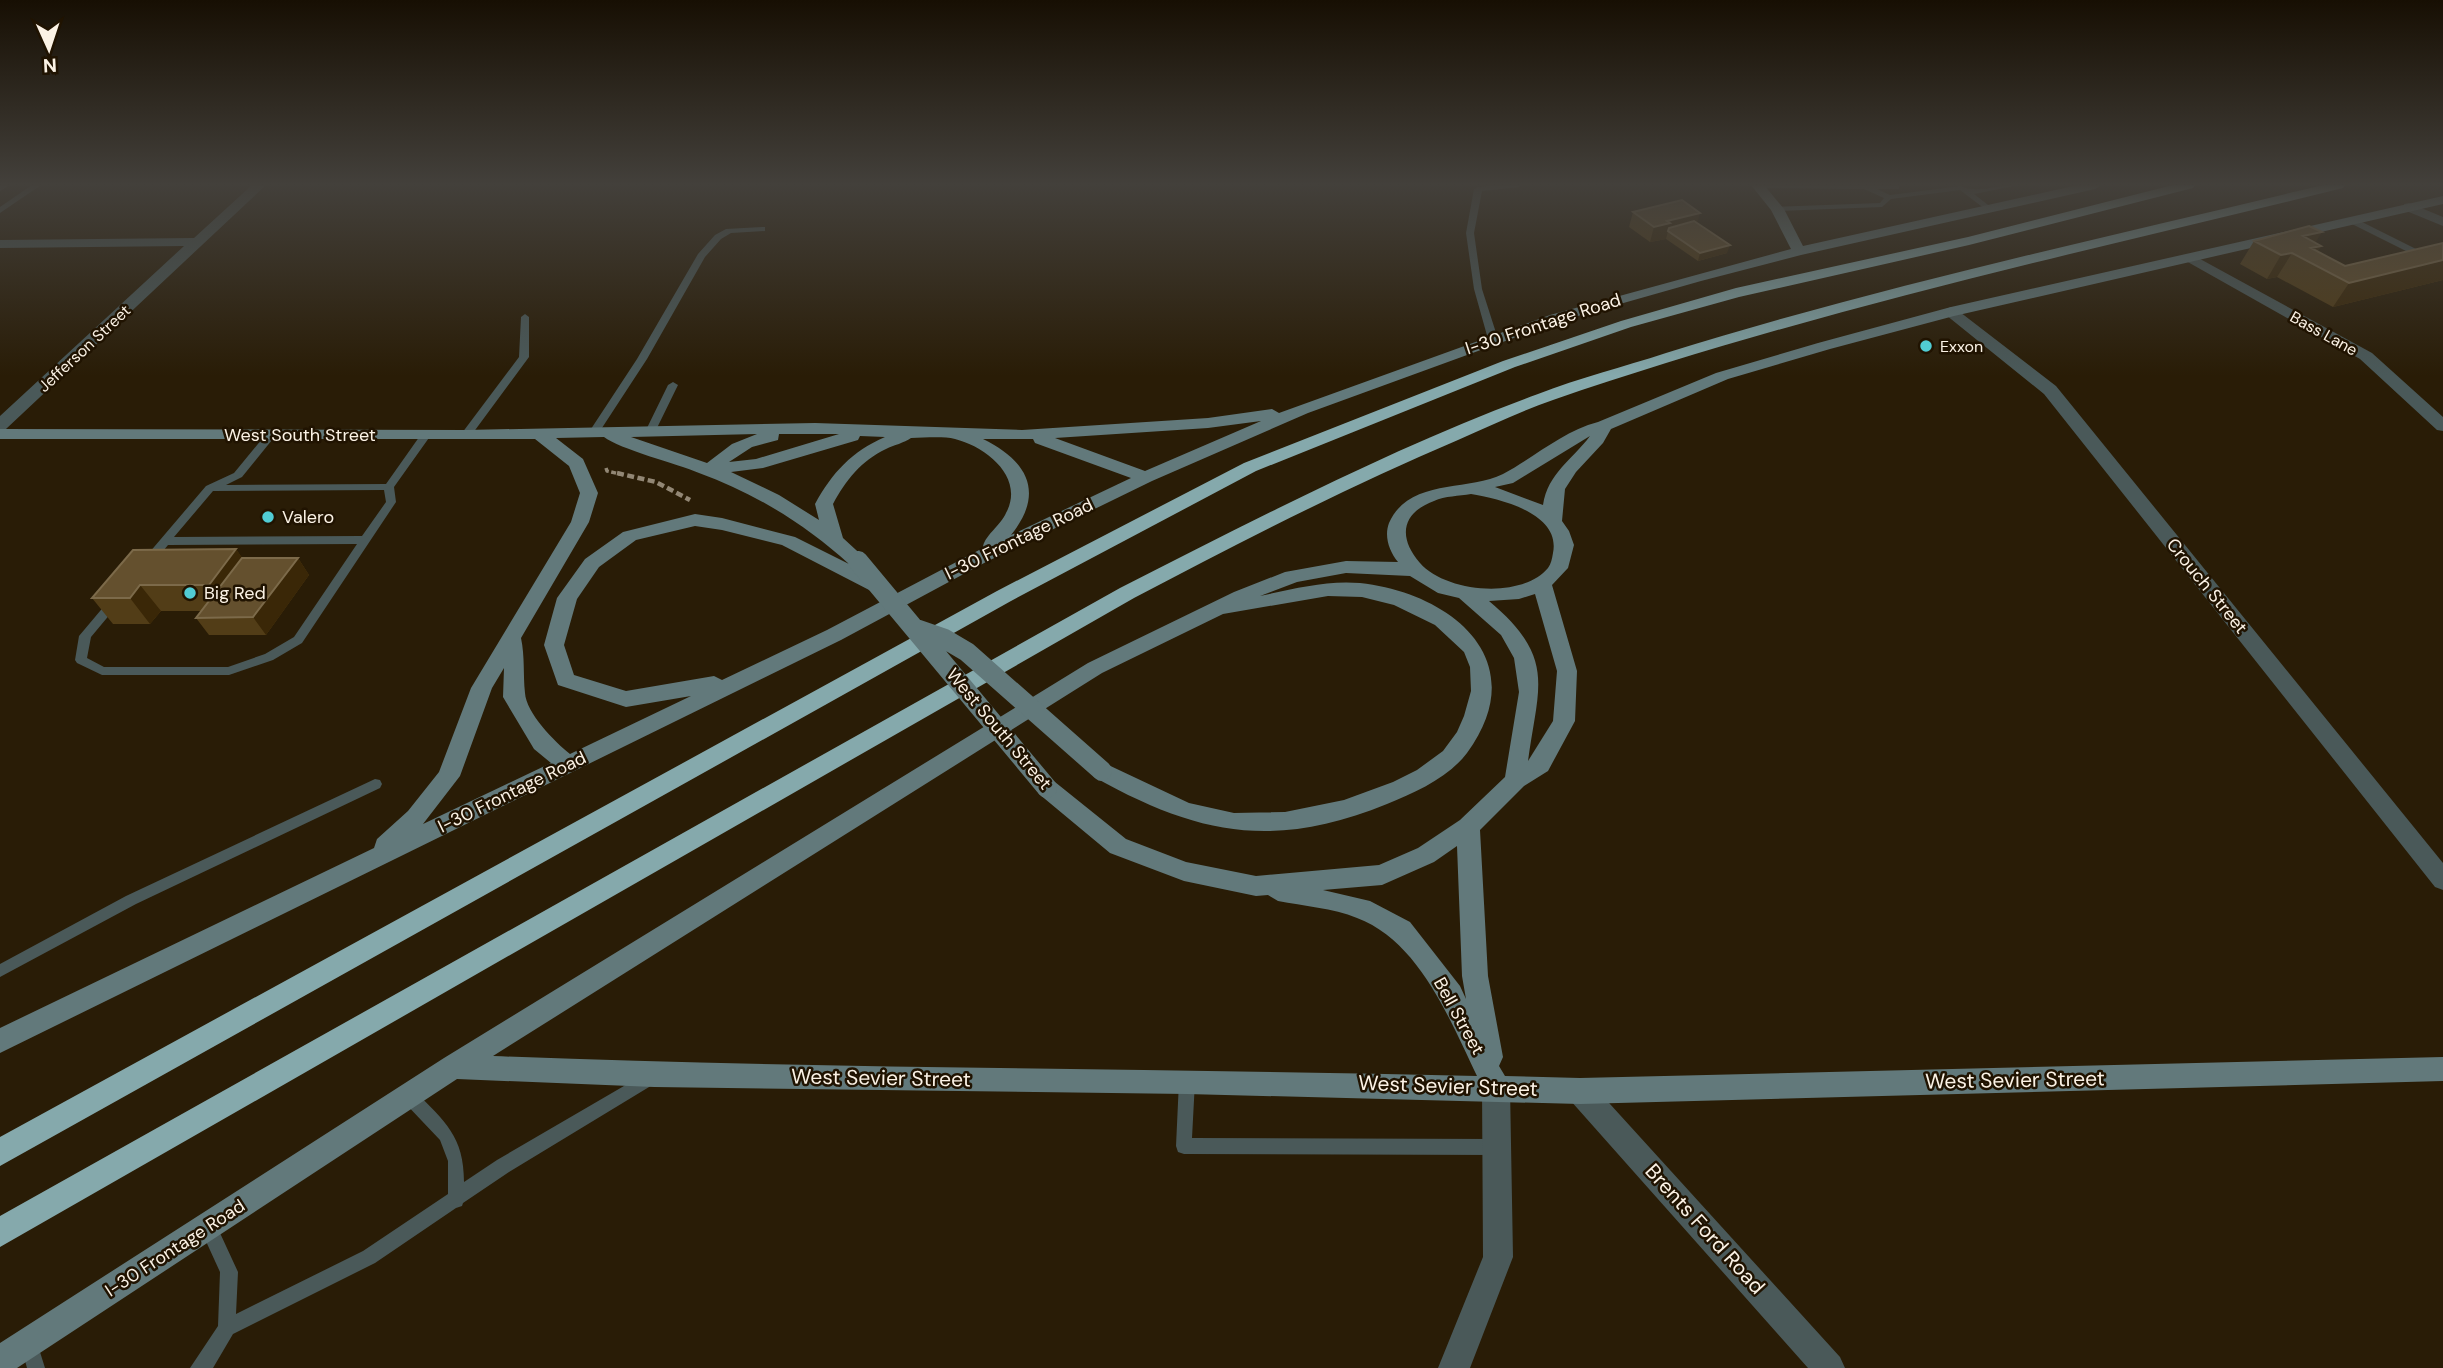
<svg xmlns="http://www.w3.org/2000/svg" width="2443" height="1368" font-family="'DM Sans',sans-serif">
<style>
.lines{fill:none;stroke-linecap:round;stroke-linejoin:round}
.path-far1{stroke:#928775;stroke-width:3.5;stroke-dasharray:5 2.5;stroke-linecap:butt}
.path{stroke:#928775;stroke-width:4.5;stroke-dasharray:7 3.5;stroke-linecap:butt}
.lane{fill:#4a5959;fill-rule:evenodd}
.street{fill:#4a5959;fill-rule:evenodd}
.secondary{fill:#62797b;fill-rule:evenodd}
.highway{fill:#85a9ac;fill-rule:evenodd}
.secondary-bridge{stroke:#62797b;stroke-width:20}
.wall{fill:#523d17}
.shaded-wall{fill:#3a2707}
.building{fill:#64502e;stroke:#7c6a4a;stroke-width:2}
.poi-dot{fill:#51ccd4;stroke:#201301;stroke-width:2.5}
.labels{text-anchor:middle;stroke-width:5;stroke-linejoin:round;paint-order:stroke}
.far-street-label{font-size:16px;fill:#fbf2e5;stroke:#201301}
.far-poi-label{font-size:16px;fill:#fbf2e5;stroke:#201301;text-anchor:start}
.street-label{font-size:18px;fill:#fbf2e5;stroke:#201301}
.poi-label{font-size:18px;fill:#fbf2e5;stroke:#201301;text-anchor:start}
.near-street-label{font-size:21px;fill:#fbf2e5;stroke:#201301}
</style>
<rect width="100%" height="100%" fill="#291c06"/>
<g class="lines">
<path class="path-far1" d="M606 468 607 471 624 475"/>
<path class="path" d="M617 473 656 482 690 500"/>
<path class="lane" d="M32 185H41L0 213V207Z
M1498 185H1523L1519 187 1482 191 1474 233 1482 289 1498 339 1493 342 1488 339 1474 289 1466 233 1474 189 1478 187Z
M1755 185H1899V189H1877L1890 195 1961 186C1977 194 2000 184 2019 185L1974 194 1992 208V212H1989L1960 190 1891 199 1882 207 1777 211 1773 209 1774 207 1880 203 1884 198 1864 189 1758 188H1755Z
M2348 218H2354L2424 253 2443 249V255L2420 258 2348 222Z
M762 227H765V231L731 233 721 239 705 257 647 359 598 434H590L589 432 637 359 698 254 715 235 726 229Z
M525 314 529 317V357L470 437H462V433L519 357 521 317Z
M673 382 678 385 656 430 655 432H647L646 430 668 385Z
M271 432 276 435 242 477 226 485 386 484 422 433H430L431 435 394 487 396 502 302 643 273 660 229 675H102L77 663 75 660 79 636 111 598 115 597 121 601 91 637 87 658 104 667H228L265 654 294 637 357 544 168 545 153 563H145L143 560 206 486 234 473 267 433ZM384 490 386 502 362 536 174 537 213 491Z
M375 779 380 780 382 784 380 788 136 904 0 977V964L126 896Z
M648 1072 654 1074 656 1079 654 1084 509 1172 463 1203 462 1206 456 1208 375 1263 233 1334 213 1368H190L218 1326 220 1272 199 1226 202 1220 208 1217 214 1220 238 1272 236 1314 363 1251 448 1194V1161L440 1140 403 1101 401 1096 403 1091 409 1089 415 1091C445 1122 464 1136 464 1182L497 1160Z
M1187 1074 1193 1076 1195 1081 1192 1138 1497 1139 1503 1141 1505 1147 1503 1153 1497 1155 1184 1154 1178 1152 1176 1146 1179 1081 1181 1076Z
M29 1333 35 1336 45 1368H27L20 1342 23 1336Z"/>
<path class="street" d="M0 185H10L0 191Z
M252 185H266L6 429 0 430V416L184 246 0 248V240L194 238Z
M2409 203 2443 217V226L2404 210V204Z
M2191 254 2372 353 2443 417V431L2437 430 2360 359 2186 261 2184 258Z
M1951 307 1956 309 2056 386 2443 863V890L2435 887 2044 394 1946 315 1943 312 1946 309Z
M1496 1074 1506 1078 1510 1087 1513 1257 1470 1368H1438L1483 1257 1482 1087 1486 1078Z
M1580 1078 1590 1082 1840 1357 1845 1368H1808L1570 1100 1566 1091 1570 1082Z"/>
<path class="secondary" d="M1751 185H1764L1784 209 1803 246 2078 185H2102L2095 189 1801 255 1701 281 1560 321 1308 413 1152 481 986 562 841 640 0 1053V1028L374 848 377 839 408 811 439 772 471 688 571 522 580 493 569 466 535 439H0V429L466 430 815 423 1022 430 1208 418 1272 409 1279 413 1550 315 1791 249 1771 210ZM1261 421 1145 471 1055 438 1208 428ZM757 434 732 444 707 463 631 437ZM779 434H839L756 459 729 462 752 447 778 440ZM860 436 885 437C852 451 832 473 815 504L819 520 779 495 731 472 763 468 858 440ZM604 437C619 449 678 464 699 473 756 494 805 524 849 564L795 537 722 518 695 514 623 532 585 559 557 598 544 645 558 685 626 707 691 696 570 754C555 742 526 713 525 693 523 674 525 657 521 638L589 522 598 493 583 459 556 438ZM911 438C924 438 942 436 955 439 987 447 1025 478 1006 513 1001 525 983 537 983 548L827 630 722 680 714 676 626 691 574 675 564 645 577 599 599 567 636 540 695 526 722 530 782 545 873 592H887L890 587 887 582 854 566 865 565 868 561 843 538 833 504C846 480 861 461 886 449 894 445 904 443 911 438ZM983 439H1033L1035 443 1131 478 1011 535C1045 493 1028 461 983 439ZM504 668 503 697 534 749 551 763 423 824 460 776 492 688Z
M2443 196V204L1954 316 1830 349 1728 379 1611 429 1603 443 1576 472 1565 489 1562 521 1569 531 1574 545 1568 568 1552 585 1577 671 1575 721 1548 771 1524 786 1480 830 1488 976 1503 1057 1499 1066 1505 1076 1580 1078 2443 1057V1081L1580 1104 1187 1094 654 1087 457 1079 17 1368H0V1343L444 1058 1088 663 1234 592 1285 572 1346 561 1398 562C1389 551 1384 536 1389 523 1409 478 1466 492 1503 474 1535 457 1563 431 1598 422L1716 373 1818 343 1951 307ZM1590 436C1572 460 1548 473 1543 505L1495 487 1513 483ZM1471 494C1500 499 1561 513 1553 553 1552 559 1551 564 1548 568 1521 600 1445 592 1420 563 1398 538 1401 513 1434 501 1445 496 1459 496 1471 494ZM1346 573 1410 576 1438 593 1459 598 1501 635 1514 658 1519 692 1505 777 1460 820 1418 848 1379 865 1256 876 1186 862 1126 839 1055 782 1047 779 1039 782 1036 788 1039 794 1110 853 1184 881 1256 896 1268 895 1278 901C1303 906 1333 908 1357 918 1419 941 1450 1020 1477 1076 1149 1068 821 1069 493 1056L1102 673 1223 614 1328 596 1362 597 1394 605 1435 625 1464 652 1470 667 1471 691 1464 716 1457 732 1443 751 1417 770 1393 782 1344 800 1285 812 1234 813 1189 803 1102 762 1094 765 1091 771 1094 777C1198 835 1274 850 1387 804 1416 792 1448 778 1467 753 1535 660 1451 593 1360 583 1326 580 1293 589 1260 596L1297 582ZM1535 594 1557 671 1553 721 1528 761C1538 686 1557 658 1489 601L1519 599ZM1457 846 1462 976 1466 999 1460 986 1410 922 1370 901 1323 890 1382 885 1434 862Z"/>
<path class="highway" d="M2173 185H2195L2193 188 1969 245 1739 297 1631 327 1515 367 1256 471 1011 601 0 1166V1137L997 591 1244 463 1503 361 1621 321 1736 288 1968 237Z
M2323 185H2345L2343 188C2078 253 1811 311 1553 400 1521 411 1489 426 1458 440 1347 487 1241 542 1134 598L0 1247V1216L1120 588C1256 519 1394 447 1538 394 1579 378 1623 367 1666 353 1881 286 2103 238 2323 185Z"/>
<path class="secondary-bridge" d="M858 561 1047 788
M916 629 945 639 967 652 1102 771"/>
</g>
<path class="wall" d="M1633 212 1697 223 1727 253 1698 261 1666 239 1650 242 1629 227Z
M2254 241 2315 242 2321 246 2317 252 2345 266 2443 243V280L2333 307 2277 277 2267 279 2240 264Z
M236 549 242 558H298L309 575 266 635H209L196 618 201 611H161L150 624H113L92 598Z"/>
<path class="shaded-wall" d="M1700 213 1696 228 1668 231 1666 239 1650 242 1654 227 1667 221Z
M2322 232 2312 248 2321 246 2310 263 2303 236Z
M1730 245 1727 253 1698 261 1700 253Z
M2292 253 2277 277 2267 279 2281 255Z
M2443 260V280L2333 307 2349 283Z
M236 549 254 575 228 611 209 585Z
M298 558 309 575 266 635 253 617Z
M140 585 161 611 150 624 130 598Z"/>
<path class="building" d="M1682 200 1700 213 1667 221 1670 223 1654 227 1633 212Z
M1694 221 1730 245 1700 253 1668 231 1669 228Z
M2309 226 2322 232 2303 236 2321 246 2311 248 2345 266 2443 243V260L2349 283 2292 253 2281 255 2254 241Z
M236 549 209 585H140L130 598H92L133 550Z
M242 558H298L253 617 196 618Z"/>
<linearGradient id="sky" x2="0" y2="1"><stop stop-color="#170f03"/><stop offset="0.49" stop-color="#43403b"/><stop offset="1" stop-color="#43403b" stop-opacity="0"/></linearGradient>
<rect width="2443" height="376" fill="url(#sky)"/>
<g class="poi-dot">
<circle cx="1926" cy="346" r="7"/>
<circle cx="268" cy="517" r="7"/>
<circle cx="190" cy="593" r="7"/>
</g>
<g class="labels">
<g class="far-street-label">
<text transform="translate(2324 333) rotate(29)" y="6">Bass Lane</text>
<text transform="translate(84 348) rotate(-43)" y="6">Jefferson Street</text>
</g>
<g class="far-poi-label">
<text x="1940" y="352">Exxon</text>
</g>
<g class="street-label">
<text transform="translate(1543 324) rotate(-18)" y="6">I-30 Frontage Road</text>
<text x="300" y="441">West South Street</text>
<text transform="translate(1019 539) rotate(-26)" y="6">I-30 Frontage Road</text>
<text transform="translate(2207 586) rotate(51)" y="6">Crouch Street</text>
<text transform="translate(999 729) rotate(50)" y="6">West South Street</text>
<text transform="translate(512 792) rotate(-26)" y="6">I-30 Frontage Road</text>
<text transform="translate(1459 1016) rotate(61)" y="6">Bell Street</text>
<text transform="translate(175 1248) rotate(-33)" y="6">I-30 Frontage Road</text>
</g>
<g class="poi-label">
<text x="282" y="523">Valero</text>
<text x="204" y="599">Big Red</text>
</g>
<g class="near-street-label">
<text transform="translate(881 1078) rotate(1)" y="7">West Sevier Street</text>
<text transform="translate(2015 1080) rotate(-1)" y="7">West Sevier Street</text>
<text transform="translate(1448 1086) rotate(2)" y="7">West Sevier Street</text>
<text transform="translate(1705 1229) rotate(48)" y="7">Brents Ford Road</text>
</g>
</g>
<g transform="translate(49 49) rotate(177)" stroke="#201301" stroke-width="5" paint-order="stroke">
<path d="M0-5L12 26L0 18L-12 26Z" fill="#fbf2e5"/>
<text y="-10" font-size="19" font-weight="bold" text-anchor="middle" fill="#fbf2e5">N</text>
</g>
</svg>
